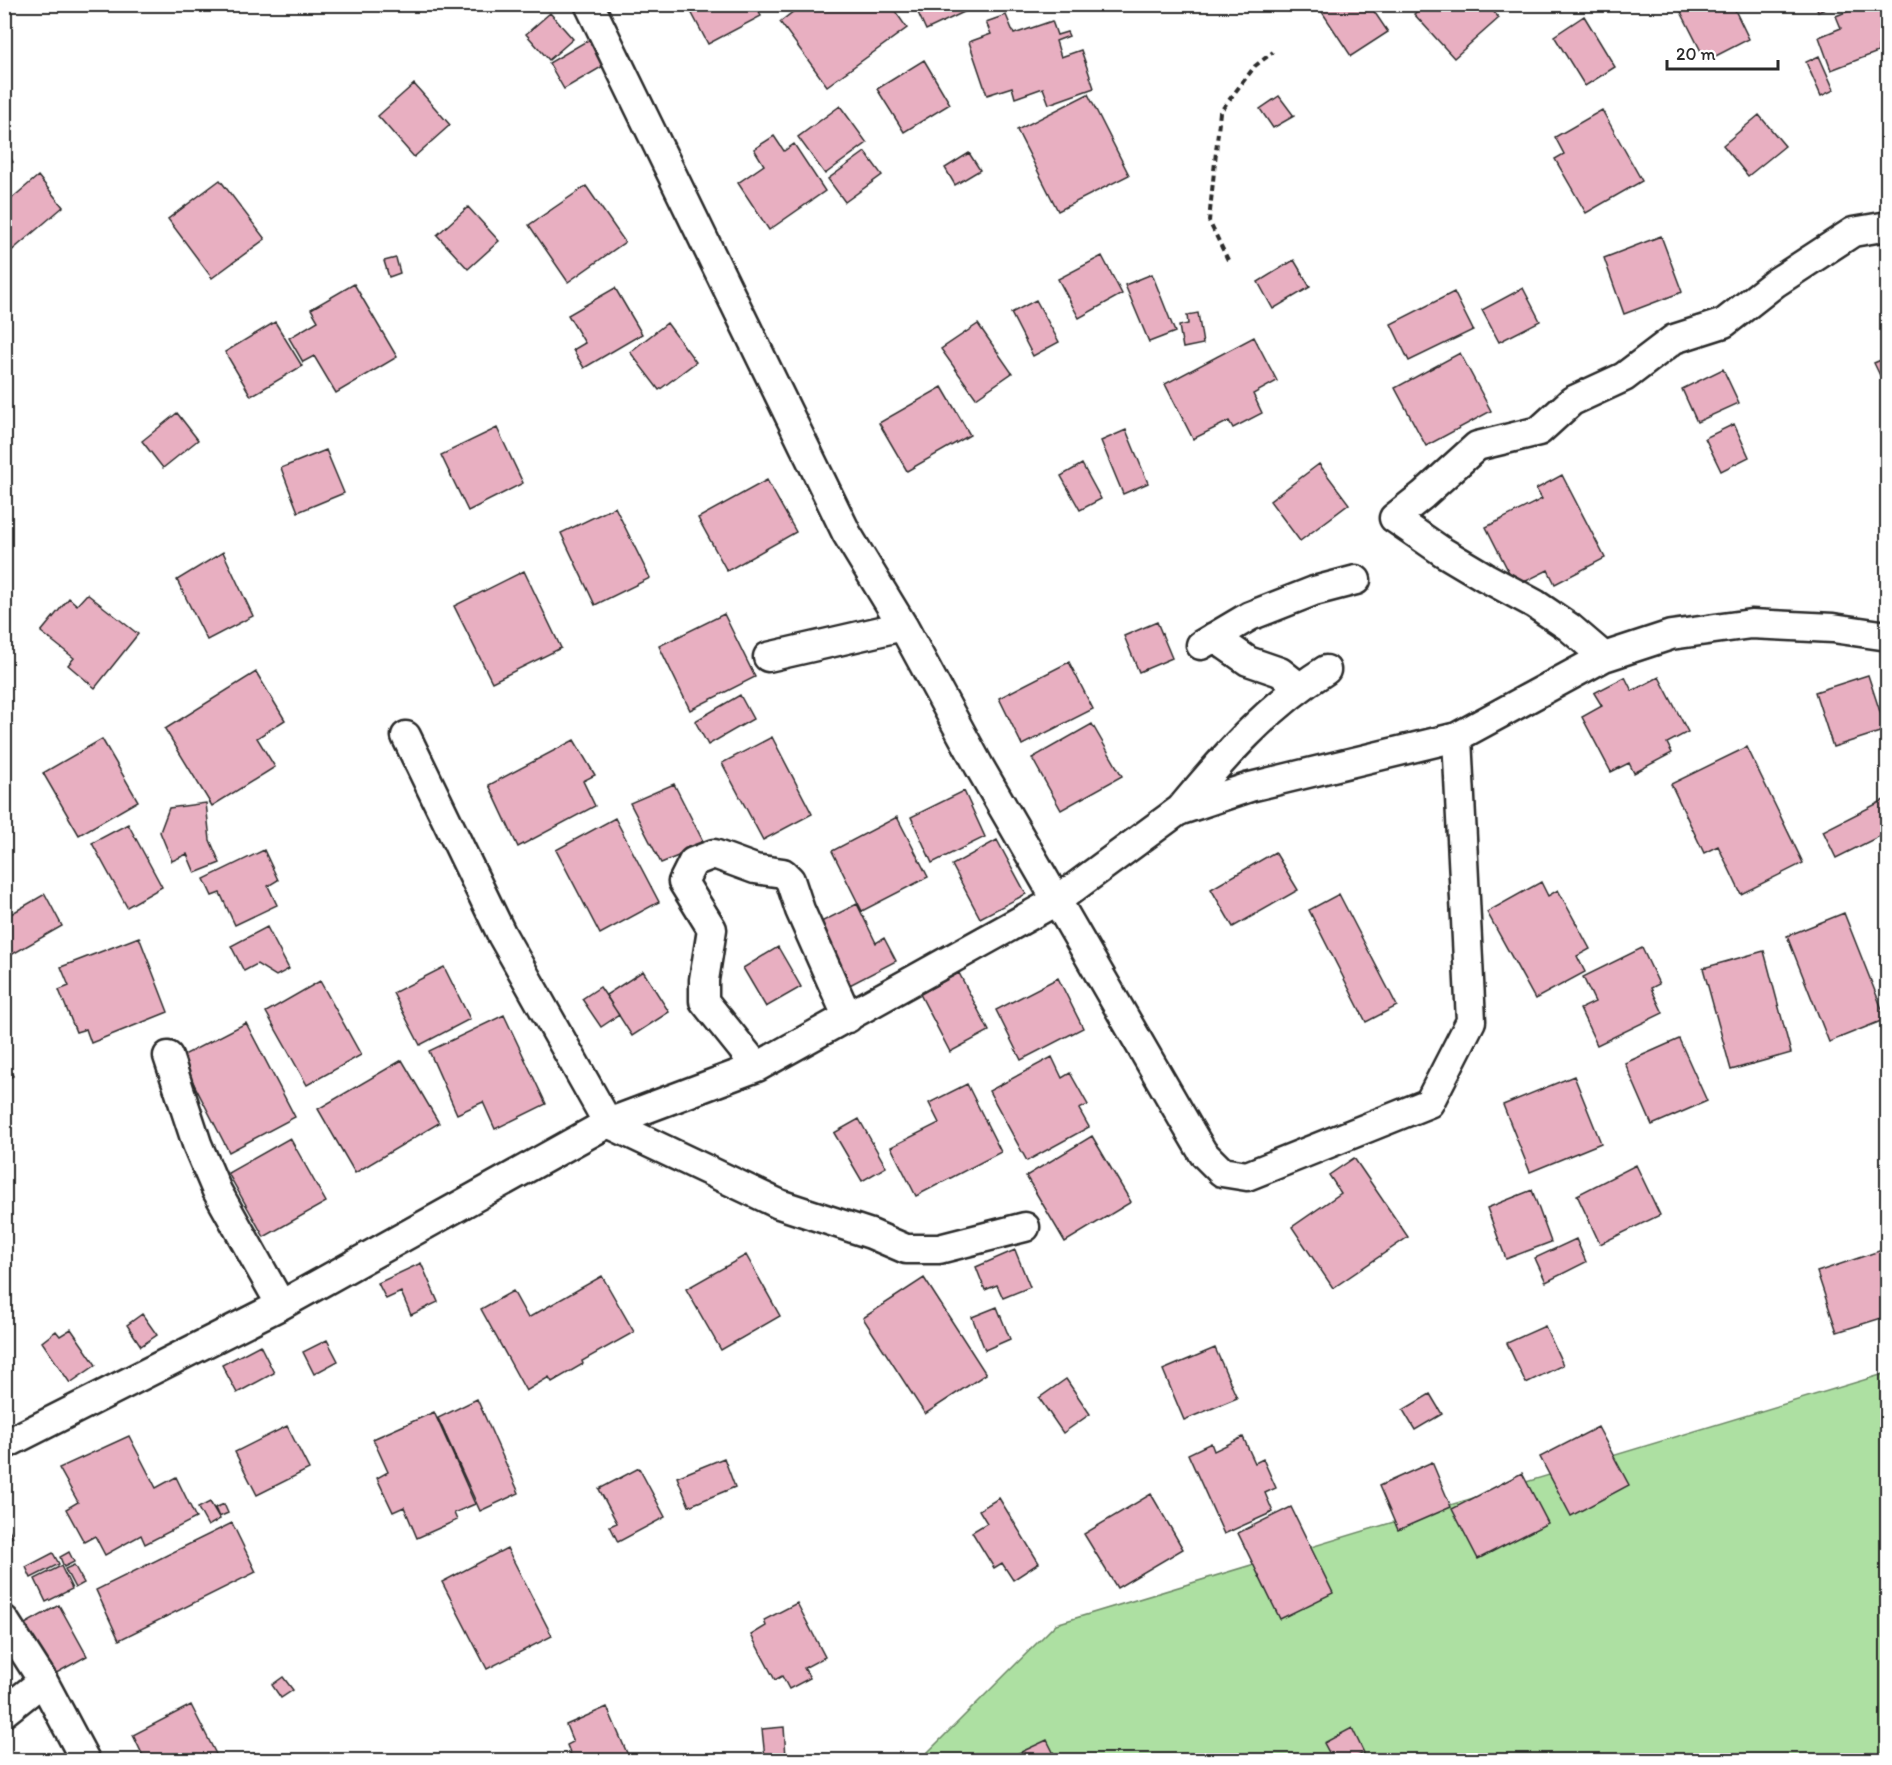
<svg xmlns="http://www.w3.org/2000/svg" width="1892" height="1765" font-family="Itim,sans-serif">
<style>
.green{fill:#ade0a2;stroke:#6c8666;stroke-width:1.5}
.building{fill:#e8afc1;stroke:#2b2b2b;stroke-width:1.5}
.lines{fill:none;stroke-linecap:round;stroke-linejoin:round}
.minor-casing{stroke:#2b2b2b;stroke-width:33}
.path{stroke:#2b2b2b;stroke-width:4;stroke-dasharray:6 4.5;stroke-linecap:butt}
.minor{stroke:#fff;stroke-width:28}
</style>
<rect width="100%" height="100%" fill="#fff"/>
<filter id="ink" filterUnits="userSpaceOnUse"><feTurbulence type="fractalNoise" baseFrequency=".0167" numOctaves="2"/><feDisplacementMap in="SourceGraphic" scale="12" xChannelSelector="R" yChannelSelector="G"/><feConvolveMatrix kernelMatrix="1 2 1 2 8 2 1 2 1" color-interpolation-filters="sRGB"/></filter>
<g filter="url(#ink)">
<path class="green" d="M1887 1373V1760H920L1056 1624Z"/>
<path class="building" d="M687 4H755L761 16 708 44Z
M803 4H890L907 28 827 86 780 22Z
M914 4H981L926 30Z
M1326 4H1369L1388 32 1351 56 1320 9Z
M1425 4H1487L1499 18 1454 58 1414 14Z
M1677 4H1732L1749 39 1706 61Z
M1815 4H1837L1818 12Z
M1865 4H1888V43L1878 46V52L1831 70 1819 37 1841 28 1836 16Z
M550 13 573 39 549 60 526 34Z
M1006 15 1014 34 1052 21 1057 35 1067 32 1069 36 1056 41 1061 57 1081 50 1094 88 1049 104 1043 88 1015 98 1012 87 987 95 969 42 991 34 986 22Z
M1584 16 1615 67 1585 86 1554 36Z
M590 39 605 65 564 89 549 63Z
M1819 56 1834 90 1821 96 1806 62Z
M924 60 950 104 904 132 877 89Z
M414 84 450 125 414 157 378 116Z
M1088 94 1129 175 1058 211 1017 130Z
M1279 96 1294 116 1273 128 1260 109Z
M840 106 867 143 825 174 798 137Z
M1602 110 1642 181 1586 213 1555 159 1564 154 1555 137Z
M1759 115 1785 146 1748 176 1723 145Z
M774 136 784 151 794 144 825 191 769 230 738 183 764 165 754 149Z
M4 148 13 162 4 168Z
M865 152 882 175 845 202 828 179Z
M969 153 980 170 955 185 945 168Z
M38 176 63 207 9 253 4 248V205Z
M220 180 265 239 212 278 168 219Z
M586 186 625 242 568 282 529 225Z
M468 207 499 241 468 269 437 235Z
M1661 236 1682 292 1624 314 1604 258Z
M1102 256 1122 294 1079 318 1058 279Z
M396 258 400 273 389 277 384 261Z
M1294 260 1310 287 1273 309 1258 282Z
M1152 274 1175 332 1149 342 1125 285Z
M354 284 397 357 336 393 314 356 303 362 289 338 318 321 311 309Z
M615 288 642 334 584 368 573 350 585 343 568 315Z
M1523 288 1540 321 1499 342 1482 310Z
M1454 292 1473 330 1409 361 1391 324Z
M1036 300 1059 342 1033 356 1011 313Z
M1198 313 1203 344 1183 348 1179 326 1188 324 1187 315Z
M275 322 302 366 251 396 225 352Z
M667 323 696 362 659 390 630 352Z
M978 324 1012 373 976 398 941 349Z
M1254 337 1277 381 1253 394 1262 413 1233 428 1229 421 1193 439 1165 384Z
M1460 353 1491 411 1426 446 1395 388Z
M1888 357V390H1887L1874 363Z
M1723 369 1739 403 1697 422 1682 389Z
M942 387 970 435 907 471 879 423Z
M177 413 198 440 163 468 142 441Z
M1734 424 1749 457 1721 471 1705 438Z
M497 428 523 483 468 511 441 455Z
M1888 429V450L1880 432Z
M1126 430 1148 483 1123 494 1101 441Z
M326 450 344 493 298 512 281 468Z
M1082 464 1101 499 1080 510 1061 476Z
M1319 464 1349 504 1300 541 1270 501Z
M1562 475 1605 558 1555 584 1548 570 1516 586 1486 527 1542 499 1536 489Z
M767 480 796 532 727 571 698 518Z
M615 507 650 578 595 605 561 533Z
M223 552 253 616 207 640 177 580Z
M524 571 561 648 492 682 454 606Z
M87 594 138 634 95 688 68 665 74 658 41 632 69 598 77 605Z
M724 614 755 677 690 710 659 646Z
M1157 622 1172 658 1139 672 1124 636Z
M1069 662 1093 709 1022 745 999 698Z
M256 672 285 720 257 738 275 767 212 806 165 729Z
M1868 675 1886 730 1833 747 1815 692Z
M1625 677 1632 691 1659 677 1688 732 1667 743 1672 753 1634 773 1629 763 1611 772 1582 717 1602 706 1594 693Z
M740 695 753 719 708 745 695 721Z
M1092 724 1122 776 1061 810 1032 758Z
M772 737 812 814 763 840 722 763Z
M102 739 138 801 79 835 43 773Z
M574 740 595 775 583 781 595 806 518 847 489 785Z
M1747 747 1803 863 1741 894 1718 846 1704 853 1671 784Z
M674 784 705 845 661 863 630 803Z
M964 791 985 837 932 863 911 817Z
M1888 798V832L1836 858 1823 831Z
M206 803 210 840 220 863 195 873 187 854 172 861 160 832 169 808Z
M897 817 928 877 862 911 832 851Z
M615 818 659 902 600 934 556 850Z
M128 824 162 887 127 907 92 843Z
M997 840 1026 894 980 918 952 865Z
M264 850 278 880 268 886 277 905 235 925 220 893 212 896 204 879Z
M1275 852 1298 890 1233 927 1211 889Z
M1541 882 1548 896 1558 890 1590 949 1577 956 1585 972 1535 999 1487 912Z
M45 894 62 926 11 955 4 944V918Z
M1339 894 1397 1006 1366 1022 1309 910Z
M857 904 876 943 884 938 896 961 842 989 811 927Z
M1844 913 1886 1019 1829 1042 1787 936Z
M267 927 289 969 276 976 257 964 244 971 231 946Z
M139 937 168 1012 91 1043 86 1029 76 1032 59 990 69 986 61 967Z
M778 947 801 987 766 1007 743 968Z
M1642 948 1659 984 1651 988 1663 1013 1597 1045 1580 1009 1595 1002 1583 977Z
M1764 951 1791 1053 1731 1070 1703 968Z
M444 967 470 1019 420 1045 393 993Z
M643 971 669 1012 632 1036 606 995Z
M959 973 989 1031 950 1052 920 994Z
M1058 978 1083 1028 1021 1060 996 1010Z
M320 981 361 1055 307 1085 266 1012Z
M600 987 619 1015 601 1027 582 999Z
M504 1015 546 1104 495 1129 483 1102 457 1114 429 1051Z
M246 1023 295 1117 229 1152 180 1057Z
M1679 1039 1707 1101 1652 1125 1625 1063Z
M1052 1057 1062 1078 1070 1073 1088 1105 1079 1109 1089 1127 1027 1161 989 1091Z
M4 1059 13 1076 4 1081Z
M402 1060 439 1123 355 1173 318 1109Z
M1574 1076 1601 1143 1530 1172 1503 1105Z
M967 1084 1001 1152 916 1196 891 1147 939 1123 929 1103Z
M859 1119 886 1167 862 1181 834 1133Z
M1092 1136 1131 1202 1065 1242 1026 1176Z
M290 1138 326 1202 264 1237 228 1173Z
M1354 1158 1408 1237 1333 1288 1292 1227 1341 1193 1329 1175Z
M1636 1165 1660 1215 1600 1244 1577 1195Z
M1532 1190 1551 1242 1506 1259 1487 1208Z
M1576 1239 1586 1262 1546 1282 1535 1258Z
M1888 1248V1316L1837 1332 1817 1272Z
M1015 1250 1030 1287 1003 1298 997 1285 985 1290 976 1267Z
M746 1255 780 1316 721 1350 686 1289Z
M421 1263 438 1302 411 1315 401 1292 386 1299 378 1283Z
M602 1276 634 1332 582 1361 583 1364 552 1382 549 1377 526 1391 481 1309 513 1291 528 1318Z
M924 1278 986 1374 925 1414 863 1318Z
M997 1307 1010 1339 985 1350 972 1317Z
M142 1314 157 1335 141 1346 127 1325Z
M1545 1326 1563 1365 1526 1383 1507 1343Z
M71 1329 96 1365 70 1383 42 1342 56 1331 60 1336Z
M327 1340 338 1361 314 1374 303 1352Z
M260 1345 274 1373 237 1393 222 1365Z
M1215 1348 1237 1398 1184 1420 1163 1370Z
M1066 1379 1090 1414 1063 1433 1039 1398Z
M1430 1394 1442 1414 1415 1430 1403 1410Z
M477 1399 519 1493 480 1511 438 1418Z
M434 1412 475 1504 454 1513 457 1520 417 1538 404 1507 393 1512 377 1478 388 1472 373 1439Z
M287 1426 309 1469 257 1495 235 1452Z
M1598 1427 1629 1485 1571 1516 1540 1457Z
M129 1436 156 1488 176 1477 196 1518 145 1544 141 1535 105 1555 95 1536 84 1542 66 1509 78 1502 59 1468Z
M1243 1437 1255 1463 1263 1459 1276 1488 1265 1493 1273 1512 1224 1534 1188 1454 1211 1443 1214 1451Z
M724 1458 735 1487 689 1506 677 1477Z
M1432 1462 1451 1507 1398 1530 1379 1486Z
M639 1468 665 1517 618 1542 610 1526 617 1523 599 1489Z
M1522 1473 1548 1523 1478 1559 1452 1509Z
M1151 1494 1183 1549 1117 1588 1084 1534Z
M999 1498 1039 1563 1013 1580 1002 1563 994 1568 972 1532 987 1523 979 1510Z
M210 1502 220 1519 208 1526 198 1508Z
M224 1504 228 1513 219 1517 215 1508Z
M1291 1507 1333 1593 1280 1619 1238 1533Z
M4 1520 13 1537 4 1541Z
M232 1523 256 1572 119 1640 96 1590Z
M507 1548 552 1636 487 1669 442 1582Z
M69 1552 74 1562 64 1567 60 1557Z
M53 1553 59 1564 31 1578 26 1567Z
M74 1565 84 1583 75 1588 65 1569Z
M61 1566 72 1589 46 1602 35 1579Z
M797 1603 825 1657 804 1668 810 1678 789 1689 782 1676 775 1680 751 1635 766 1626 764 1620Z
M59 1605 87 1656 51 1676 23 1625Z
M283 1677 293 1690 281 1698 272 1685Z
M191 1705 219 1760H145L133 1735Z
M607 1707 630 1760H573L567 1745 573 1742 566 1725Z
M784 1727 786 1757 765 1758 762 1729Z
M1352 1728 1364 1753 1350 1760H1333L1324 1743Z
M1047 1740 1057 1760H1004Z"/>
<g class="lines">
<defs>
<path id="minor" d="M589 4 847 534 903 626 979 766 1186 1124 1203 1153 1222 1172 1247 1176 1429 1103 1471 1021 1457 737
M1214 637 1248 661 1280 672 1299 687
M1201 645 1250 616 1314 591 1356 580
M768 657 903 626
M1604 657 1569 627 1535 604 1485 577 1443 552 1394 518 1423 495 1477 446 1539 431 1572 401 1624 377 1674 339 1724 323 1775 283 1853 232 1888 226
M406 736 502 935 608 1123 779 1204 871 1234 906 1249H939L1025 1227
M1179 811C1222 759 1268 706 1326 670
M168 1056 197 1144 217 1191 281 1305
M757 1067 704 1001V980L712 929 683 882 693 862 714 854 755 869 783 873 790 880 800 910 848 1018
M4 1445 281 1305 608 1123 757 1067 1056 901 1178 811 1250 787 1457 737 1604 657 1671 635 1751 624 1833 628 1888 636
M4 1620 43 1681 85 1760
M4 1712 43 1681"/>
</defs>
<use href="#minor" class="minor-casing"/>
<path class="path" d="M1228 260 1209 221 1220 112 1255 66 1273 52"/>
<use href="#minor" class="minor"/>
</g>
</g>
<rect width="1892" height="1765" fill="none" stroke="#fff" stroke-width="24"/>
<rect x="12" y="12" width="1868" height="1741" fill="none" stroke="#2b2b2b" stroke-width="2" filter="url(#ink)"/>
<path d="M1667 60v9h111v-9" fill="none" stroke="#2b2b2b" stroke-width="3"/>
<text x="1676" y="60" font-size="18" fill="#2b2b2b" stroke="#ffffff" stroke-width="4.5" paint-order="stroke">20 m</text>
</svg>
